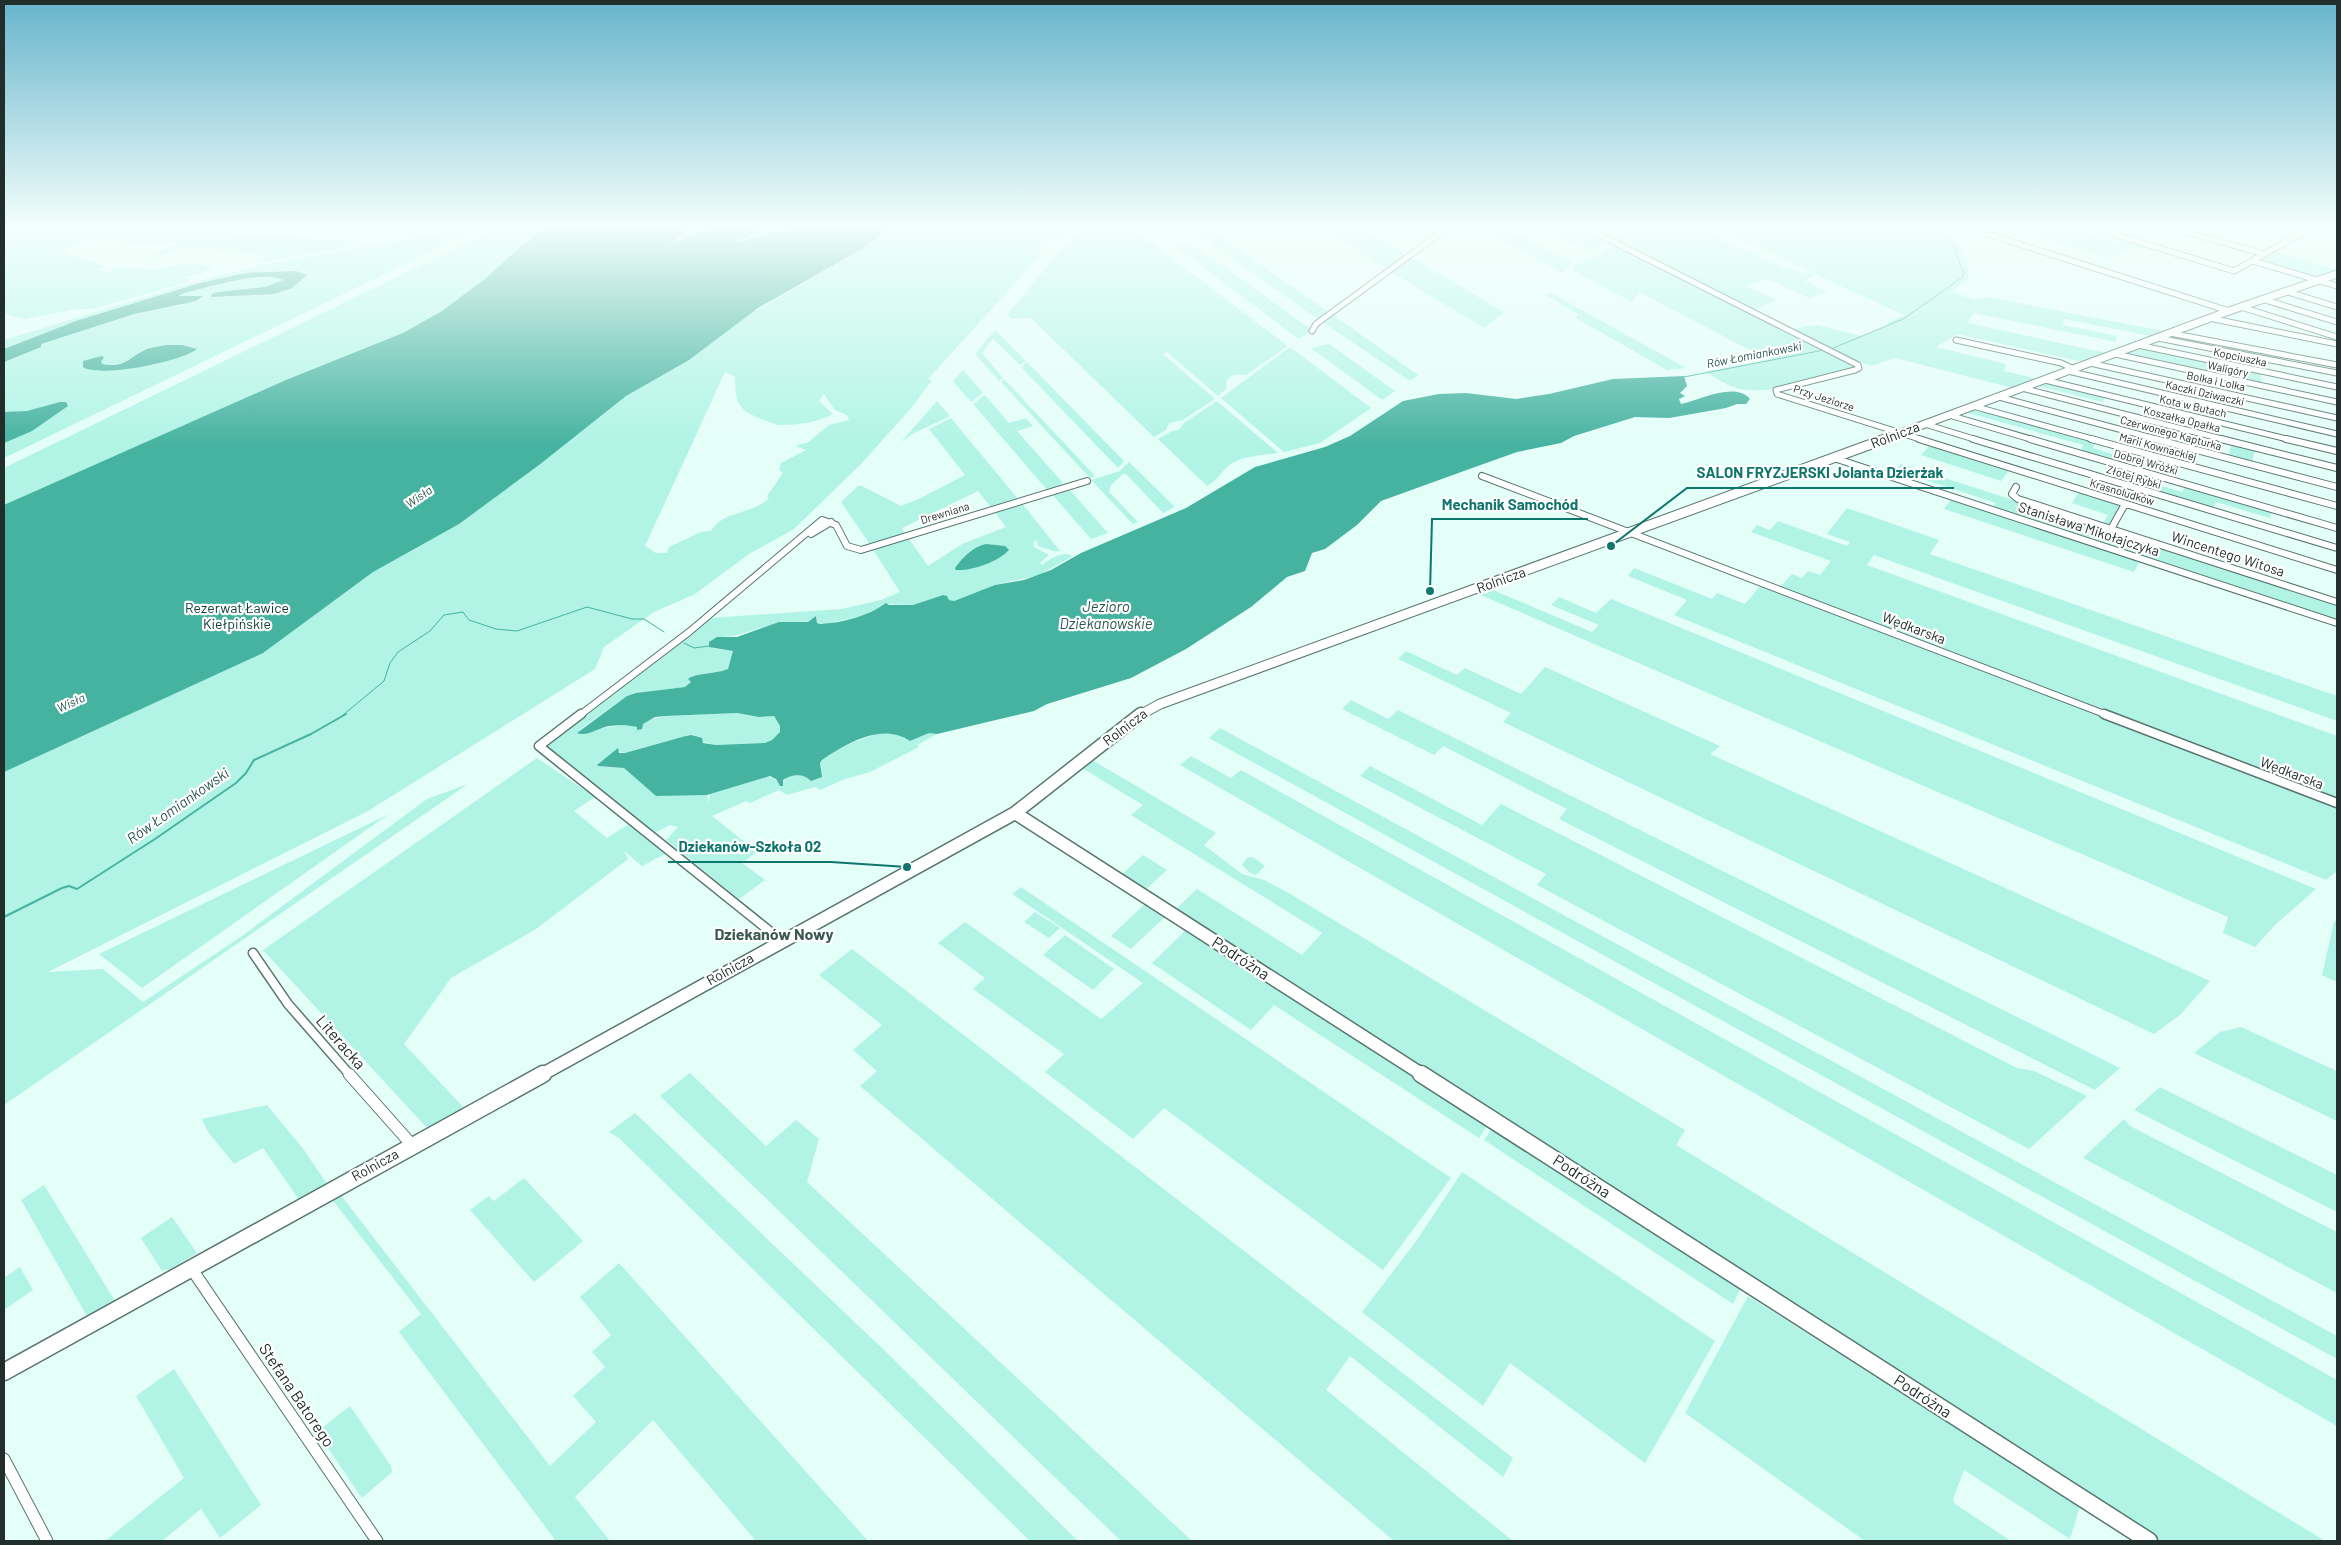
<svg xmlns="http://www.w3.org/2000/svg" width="2341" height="1545" font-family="Barlow,sans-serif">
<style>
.green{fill:#b1f4e6;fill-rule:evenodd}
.water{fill:#46b3a0}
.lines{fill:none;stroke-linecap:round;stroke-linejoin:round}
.stream-far1{stroke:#46b3a0;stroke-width:1}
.stream{stroke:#46b3a0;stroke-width:2}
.street-far3-casing{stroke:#58756f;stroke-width:7}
.street-far2-casing{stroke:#58756f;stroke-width:8}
.street-far1-casing{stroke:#58756f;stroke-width:11}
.street-casing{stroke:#58756f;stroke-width:13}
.secondary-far3-casing{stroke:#58756f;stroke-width:9}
.secondary-far2-casing{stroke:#58756f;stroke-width:11}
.secondary-far1-casing{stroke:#58756f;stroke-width:15}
.secondary-casing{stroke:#58756f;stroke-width:19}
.street-far3{stroke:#fff;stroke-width:5}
.street-far2{stroke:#fff;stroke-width:6}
.street-far1{stroke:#fff;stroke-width:8}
.street{stroke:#fff;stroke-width:11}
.secondary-far3{stroke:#fff;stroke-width:7}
.secondary-far2{stroke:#fff;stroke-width:9}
.secondary-far1{stroke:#fff;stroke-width:12}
.secondary{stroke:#fff;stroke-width:16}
.labels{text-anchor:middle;stroke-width:4.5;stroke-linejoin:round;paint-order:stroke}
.far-street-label{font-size:11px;fill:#212e2b;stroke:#fff}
.far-water-label{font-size:12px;font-style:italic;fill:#2a584f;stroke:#fff}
.street-label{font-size:14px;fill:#212e2b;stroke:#fff}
.park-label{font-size:14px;fill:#104139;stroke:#fff}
.water-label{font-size:15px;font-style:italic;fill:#2a584f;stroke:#fff}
.quarter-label{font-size:16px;font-weight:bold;fill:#3c5852;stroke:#fff}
.near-street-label{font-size:16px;fill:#212e2b;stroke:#fff}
.leader{fill:none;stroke:#0f766e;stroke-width:2}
.callout-dot{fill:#0f766e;stroke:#fff;stroke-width:2}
.callout-label{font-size:15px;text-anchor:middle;font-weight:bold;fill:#0f766e;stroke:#fff;stroke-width:4.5;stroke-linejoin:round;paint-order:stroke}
</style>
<rect width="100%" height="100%" fill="#e4fef8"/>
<path class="green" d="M4 229H172L363 242 356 246 262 262 257 261 270 256 193 247 181 248 146 261H144L161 250 177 245 178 241 167 244H151L88 239 63 250 69 252 68 255 106 266 98 269 108 272 116 267 156 270 169 266 198 264 214 269 186 277 190 281 182 284 92 309H76L25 319 4 314Z
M311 229H440L410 235Z
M461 229 476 230 4 458V340L184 285 257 266Z
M496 229H872L767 284 754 312 862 249 891 229H1067L1059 238 1041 247 1037 259 928 379 932 380 912 407 861 464 794 529 749 554 695 594 654 612 604 647 595 669 368 811 48 972 103 969 143 1002 242 936 427 799 468 784 4 1105V468ZM725 372 735 377C735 388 735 402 744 410 748 414 774 425 780 425 796 425 820 422 833 414L819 401 824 394 835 410 847 415 849 420 829 425 807 443 797 445 798 447 806 450 781 463 779 470 783 473 767 496 769 498C753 515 723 510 711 531L701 532 669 547 667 553H656L645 546Z
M1078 229H1133L1288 346 1246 375C1237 374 1233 374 1227 380L1226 389 1218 396 1167 352 1163 354 1215 399 1183 420 1169 423 1166 430 1154 437 1031 318 1011 319 1007 315Z
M1191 229H1209L1330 313 1319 320Z
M1323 229H1364L1407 255 1388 269Z
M1482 229H1508L1572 262 1563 273Z
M1544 229H1584L1610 242 1602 245 1594 254Z
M1591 229H1700L1784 268 1815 275 1804 281 1827 292 1809 298 1768 279 1747 286 1776 300 1754 310Z
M1718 229H1944C1961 240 1967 259 1969 278L1952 291 1973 300 1987 297 2164 331 2151 336 2064 319 2063 325 2117 336 2116 342 1973 313 1968 323 2106 353 2083 362 1957 334 1936 347 2006 364 2004 371 2038 379 2013 388 1895 358 1871 366 1854 360 1794 330 1806 326 1818 325 1861 336 1887 326 1889 322 1904 315Z
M2015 229H2093L2099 230 2092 234 2122 244 2131 240 2148 245 2139 249 2132 247 2121 253 2097 247 2119 254 2109 259Z
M1189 243 1213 259 1195 261 1174 246Z
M1613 243 1855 365V369C1827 378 1764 397 1736 388 1725 384 1714 377 1705 372L1769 360 1639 292 1632 302 1572 270C1578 259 1591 261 1600 254 1606 250 1606 245 1613 243Z
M2273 251 2337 270V272L2316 278 2258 260Z
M1409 256 1504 312 1484 328 1390 271Z
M1215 260 1309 328 1310 331 1299 339 1196 262Z
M1549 293 1553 294 1686 368 1667 370 1576 318 1578 314 1544 294Z
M1332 314 1418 375 1410 381 1321 321Z
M995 330 1026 361 1020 365 993 339 982 353 1003 378 999 381 975 354Z
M1329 344 1395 391 1382 400 1311 348Z
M1290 347 1371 408 1320 443 1284 452 1221 398Z
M2140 347 2261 372 2262 385 2120 355Z
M1027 362 1124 461 1118 468 1021 367Z
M963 370 983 393 971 402 953 381Z
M1004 379 1095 476 1090 478 1001 382Z
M2047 382 2105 396 2103 402 2037 386Z
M985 395 1009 423 1026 418 1033 426 1017 431 1063 483 1049 492 973 404Z
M937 401 950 416 912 434 901 442Z
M1217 401 1278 453C1263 455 1238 456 1227 467 1218 476 1219 479 1207 486L1158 439 1172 431 1179 430 1185 422Z
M1976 408 2096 441 2093 448 2116 455 2111 462 2080 453 2083 445 1965 412Z
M951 418 1019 500 992 509 978 491 902 528 905 535 871 546 841 502 858 486H862L901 506 919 499 965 475 929 429Z
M2232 442 2255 449 2252 463 2228 457Z
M1932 443 2011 468 2001 481 1921 455Z
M1129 462 1175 507 1163 513 1126 474H1123L1111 485 1109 492 1138 522 1133 524 1091 480 1120 471Z
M1901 464 2337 604V622L1991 509 1996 503 1895 470Z
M2124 475 2182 492 2186 485 2272 509 2270 518 2216 502 2213 509 2121 482Z
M1068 488 1108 533 1091 539 1051 493Z
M2080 490 2121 504 2109 526H2102L2108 515 2072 503Z
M1952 498 2140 560 2134 572 1944 509Z
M1021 502 1060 551H1054L1038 546 1037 540 1033 542 1034 547 1049 555 1040 563 1042 565C1051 558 1062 551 1073 556L1039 575 995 585 954 601 949 600 943 595 913 605 885 604 877 610 862 616 826 624 817 623V617C801 628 782 621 763 627 745 632 738 637 717 637L712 648 734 651 728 669 708 675 692 676 689 685 685 687 636 693 627 696 579 730C599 732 617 722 637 727L648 720 665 716 737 713 759 717 774 716 780 726V732L772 740 765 743 716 745 682 737 625 753 618 751 600 762 598 766 624 768 656 796 702 794 707 795 709 803 710 794 762 778C772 776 775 777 780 786L787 777 800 775 807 776 822 769 820 763C828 751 874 732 888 732 897 732 903 737 910 741L929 733 937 734 917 745 919 747 870 772 845 779 820 790 815 787 787 795 779 790 750 803 746 801 712 816 757 852 742 863 765 880 739 899 666 840 678 827 670 825 656 832 635 820 546 749 547 741 710 618 841 609 881 600 900 592 872 548 907 536 928 566 962 544 1006 527 993 510Z
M1847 508 1939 540 1930 554 2337 696V721L1874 555 1867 565 2337 736V799L1780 587 1792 574 1802 578 1808 571 1820 575 1831 561 1751 532 1757 525 1770 530 1778 521 1847 546 1850 542 1827 534Z
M1634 568 1712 599 1717 593 1745 604 1760 586 2337 807V871L2326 880 1674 615 1687 600 1628 576Z
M1488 588 1592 632 1599 625 1551 605 1559 597 1596 613 1611 599 2316 889 2276 924 2255 947 2223 933 2228 917 1476 593Z
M1406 651 1457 675 1465 668 1521 694 1545 667 1720 746 1710 754 2210 981 2181 1014 2154 1034 1503 722 1511 713 1398 659Z
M1351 700 1388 719 1398 710 2120 1068 2095 1090 1559 819 1567 809 1443 746 1434 755 1342 709Z
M1220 728 2337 1336V1359L1209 738Z
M1191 756 1231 778 1241 770 2337 1380V1426L1180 765Z
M537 758 595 797 574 811 607 838 629 824 667 853 642 866 624 851 628 859 536 929 451 978 404 1044 465 1109 427 1128 263 950Z
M1092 760 1216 833 1204 845 1242 874 1264 880 1285 891 1685 1130 1676 1145 2325 1541H2161L1174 911 1197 889 1302 955 1322 933 1131 815 1143 805 1082 768Z
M1370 766 1482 825 1501 804 2017 1068 2034 1071 2087 1096 2029 1149 1537 885 1546 874 1360 776Z
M389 814 142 988 99 954Z
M1143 855 1167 870 1144 891 1120 876Z
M1253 857 1265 866 1256 875 1250 873 1242 865 1247 858Z
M1021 887 1451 1178 1383 1270 1164 1108 1133 1139 1045 1072 1064 1054 973 989 985 978 938 943 965 922 1101 1019 1143 983 1012 894Z
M1146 903 1166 916 1131 949 1111 936Z
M1035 912 1060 928 1049 938 1024 922Z
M2337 919V982L2322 975 2334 922Z
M1187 929 1489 1123 1479 1138 1274 1005 1251 1030 1152 963Z
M1065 935 1114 969 1093 990 1043 955Z
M852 949 1513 1458 1503 1477 1350 1356 1326 1390 1513 1541H1394L860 1086 877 1071 853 1050 882 1025 819 975Z
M2241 1027 2337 1071V1121L2194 1053 2220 1032Z
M690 1073 766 1146 796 1120 819 1139 807 1182 1192 1541H1121L660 1096Z
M2160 1087 2337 1175V1212L2134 1110Z
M267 1105 304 1150 327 1184 300 1201 263 1148 234 1164 208 1132 202 1119Z
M635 1113 885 1351 1078 1541H1030L619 1138 609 1132Z
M2124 1119 2130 1126 2337 1232V1293L2083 1158Z
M1494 1126 1742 1286 1733 1304 1484 1140Z
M1462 1172 1715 1341 1645 1463 1510 1363 1483 1406 1362 1312 1417 1240Z
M524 1178 583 1241 534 1282 470 1210 489 1196 494 1201Z
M44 1185 115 1301 88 1318 21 1200Z
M340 1194 550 1466 596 1422 573 1396 605 1367 592 1352 611 1335 580 1297 619 1263 868 1541H756L653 1420 575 1497 610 1541H556L399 1332 421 1314 331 1198Z
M172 1217 197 1253 171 1269 162 1271 141 1238Z
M20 1267 33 1290 4 1310V1278Z
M1748 1296 2080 1506 2070 1539 1964 1470 1953 1499 1955 1504 2011 1541H1865L1685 1413Z
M174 1369 261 1505 220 1538 201 1509 162 1541H105L184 1478 136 1396Z
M350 1406 391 1466 392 1472 362 1498 317 1432Z"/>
<path class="water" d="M546 229H688L669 245 710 229H761L737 241V243L788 229H891L862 249 758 308 689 360 626 396 539 465 459 524 373 572 263 653 4 772V505L286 380 403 333 442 311 485 279 520 247Z
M296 271 307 275 292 288 274 294 211 297 212 294 218 292 265 287 283 280C265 269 203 289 181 294L179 296H203L196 301 134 314 41 344V347L4 362V349L76 321 200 283 246 273Z
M167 345H182L197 349C181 362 99 378 83 367V361L102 356 104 358 101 361 102 364C126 369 130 356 147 349 153 347 160 346 167 345Z
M1684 376 1687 386 1680 393 1685 396 1679 399 1681 404C1699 400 1736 381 1750 399L1746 404H1737L1726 408 1669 418 1635 417 1574 436 1561 443 1517 452 1475 467 1381 501 1357 525 1325 549 1312 553 1305 571 1287 577 1251 607 1186 649 1131 678 1047 704 1034 711 937 734 929 733 910 741C882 722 847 743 822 760L820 763 822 777 811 781C804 773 792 774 783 780V786H780L776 779 770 776 707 795 656 796 624 768 598 766 597 765 618 748 619 753H625L682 737 691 735 702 738 703 743 716 745 765 743 772 740 780 732V726L774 716 759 717 737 713 665 716 655 717 643 724 642 729 637 730V727C628 725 618 725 609 726 598 728 587 737 577 733L627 696 636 693 685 687 691 682 688 679C695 673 717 674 728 669L733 651 709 647V642L717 637H737L779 622H808L816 616 817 623 820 624C842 623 869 616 886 603L889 605H913L943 595 947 596 949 600 954 601 995 585 1024 580 1051 570 1081 553 1186 508 1255 467 1325 447 1350 436 1403 401 1439 394 1466 393 1516 399 1549 394 1613 379Z
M60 402H66L68 406 32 431 4 443V412L27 411Z
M986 544 1005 546 1009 550C998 562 972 571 956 570L955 568C962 558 974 546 986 544Z"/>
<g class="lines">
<path class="stream-far1" d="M1941 229 1953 246 1964 273 1963 277 1950 286
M1831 349 1903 319 1949 287
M1684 377 1824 350
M684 643 694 648 709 646
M343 715 384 681 390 663 398 652 430 631 444 615 463 612 469 620 496 629 517 631 587 607 632 619H644L664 632"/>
<path class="stream" d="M4 917 62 888 69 886 77 889 155 839 236 783 246 773 254 760 311 734 346 714"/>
<defs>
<path id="street-far3" d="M1588 229 1858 365 1859 368 1855 370 1776 390 1777 394 1923 440
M1972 229 2229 311
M2097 229 2234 271 2309 229
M2176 229 2264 254
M2289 229 2302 232
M2253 261 2337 286
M2285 291 2337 307
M2262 299 2337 322
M2241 307 2337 337
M2209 318 2337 344
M1312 331 1316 324 1446 229
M2170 333 2337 365
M2158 338 2337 373
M1956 340 2061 363 2074 369
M2138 345 2337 387
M2115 354 2337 402
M2090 363 2337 418
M2068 371 2337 434
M2045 380 2291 440
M2022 388 2226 440
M1999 397 2160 440
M1973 406 2096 440
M1949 415 2034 440
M1925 424 1977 440"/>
<path id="street-far2" d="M1919 439 2337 570
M1973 439 2337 548
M2030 439 2337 528
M2091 439 2337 506
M2155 439 2337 487
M2221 439 2337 468
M2286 439 2337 451
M1834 458 2337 623
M1482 476 2107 715
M2016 487 2012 494 2018 499 2337 602
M2111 529 2125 504
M811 534 831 522
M580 715 689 632 822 520 836 525 847 546 861 550 1087 481"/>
<path id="street-far1" d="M581 714 539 746 782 941
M2104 714 2337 803
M253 953 288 1004 350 1075"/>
<path id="street" d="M349 1074 412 1145
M191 1268 377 1541
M4 1459 47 1541"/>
<path id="secondary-far3" d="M1882 440 2229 311 2337 274"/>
<path id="secondary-far2" d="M1140 715 1160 704 1885 439"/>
<path id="secondary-far1" d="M1015 813 1423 1075
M541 1075 1015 813 1141 714"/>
<path id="secondary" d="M1421 1074 2149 1541
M4 1372 543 1074"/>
</defs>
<use href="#street-far3" class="street-far3-casing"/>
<use href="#street-far2" class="street-far2-casing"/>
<use href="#street-far1" class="street-far1-casing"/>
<use href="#street" class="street-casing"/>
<use href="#secondary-far3" class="secondary-far3-casing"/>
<use href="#secondary-far2" class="secondary-far2-casing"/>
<use href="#secondary-far1" class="secondary-far1-casing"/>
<use href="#secondary" class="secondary-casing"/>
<use href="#street-far3" class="street-far3"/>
<use href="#street-far2" class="street-far2"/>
<use href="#street-far1" class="street-far1"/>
<use href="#street" class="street"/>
<use href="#secondary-far3" class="secondary-far3"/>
<use href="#secondary-far2" class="secondary-far2"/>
<use href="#secondary-far1" class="secondary-far1"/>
<use href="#secondary" class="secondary"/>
</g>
<linearGradient id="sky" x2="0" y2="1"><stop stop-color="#67b4cb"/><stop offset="0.51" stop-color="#f3fffc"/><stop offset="1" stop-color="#f3fffc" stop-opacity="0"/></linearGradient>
<rect width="2341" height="445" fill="url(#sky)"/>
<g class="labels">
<g class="far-street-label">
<text transform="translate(2240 357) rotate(12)" y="4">Kopciuszka</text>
<text transform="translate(2228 369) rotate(12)" y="4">Waligóry</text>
<text transform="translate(2216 381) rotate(12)" y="4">Bolka i Lolka</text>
<text transform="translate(2205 393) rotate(13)" y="4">Kaczki Dziwaczki</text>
<text transform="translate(1824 398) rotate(18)" y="4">Przy Jeziorze</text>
<text transform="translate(2193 406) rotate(13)" y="4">Kota w Butach</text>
<text transform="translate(2182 419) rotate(14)" y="4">Koszałka Opałka</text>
<text transform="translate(2171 433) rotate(15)" y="4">Czerwonego Kapturka</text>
<text transform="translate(2158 447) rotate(15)" y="4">Marii Kownackiej</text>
<text transform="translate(2146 462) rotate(16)" y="4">Dobrej Wróżki</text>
<text transform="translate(2134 477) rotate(17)" y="4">Złotej Rybki</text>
<text transform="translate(2122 492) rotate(17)" y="4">Krasnoludków</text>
<text transform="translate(945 513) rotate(-17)" y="4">Drewniana</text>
</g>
<g class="far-water-label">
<text transform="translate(1754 355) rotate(-11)" y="4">Rów Łomiankowski</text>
<text transform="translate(419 497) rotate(-34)" y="4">Wisła</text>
<text transform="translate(71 703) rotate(-25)" y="4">Wisła</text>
</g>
<g class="street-label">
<text transform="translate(1895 435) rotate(-21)" y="5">Rolnicza</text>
<text transform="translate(2089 529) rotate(18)" y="5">Stanisława Mikołajczyka</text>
<text transform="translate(2228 554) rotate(18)" y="5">Wincentego Witosa</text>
<text transform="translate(1501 580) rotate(-20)" y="5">Rolnicza</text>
<text transform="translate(1914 628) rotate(21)" y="5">Wędkarska</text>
<text transform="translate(1125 727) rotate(-37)" y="5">Rolnicza</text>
<text transform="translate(2292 773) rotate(21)" y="5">Wędkarska</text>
<text transform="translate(730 969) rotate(-29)" y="5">Rolnicza</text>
<text transform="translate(375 1165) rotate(-29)" y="5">Rolnicza</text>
</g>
<g class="park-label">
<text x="237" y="613">Rezerwat Ławice<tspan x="237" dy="16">Kiełpińskie</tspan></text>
</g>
<g class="water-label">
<text x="1106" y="612">Jezioro<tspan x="1106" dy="17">Dziekanowskie</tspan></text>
<text transform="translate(178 806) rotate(-35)" y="5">Rów Łomiankowski</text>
</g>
<g class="quarter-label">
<text x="774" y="940">Dziekanów Nowy</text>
</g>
<g class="near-street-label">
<text transform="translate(1241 958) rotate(33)" y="6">Podróżna</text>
<text transform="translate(341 1042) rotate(49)" y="6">Literacka</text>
<text transform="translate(1582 1176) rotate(33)" y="6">Podróżna</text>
<text transform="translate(297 1395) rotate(56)" y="6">Stefana Batorego</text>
<text transform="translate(1923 1396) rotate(33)" y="6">Podróżna</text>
</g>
</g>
<path class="leader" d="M1611 546L1687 488H1954M1430 591L1432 519H1588M907 867L831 862H668"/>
<g class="callout-dot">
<circle cx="1611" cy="546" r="5"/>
<circle cx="1430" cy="591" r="5"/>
<circle cx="907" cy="867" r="5"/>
</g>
<g class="callout-label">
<text x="1820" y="478">SALON FRYZJERSKI Jolanta Dzierżak</text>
<text x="1510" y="510">Mechanik Samochód</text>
<text x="750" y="852">Dziekanów-Szkoła 02</text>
</g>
<rect width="2341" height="1545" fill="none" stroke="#212e2b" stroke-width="10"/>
</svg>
